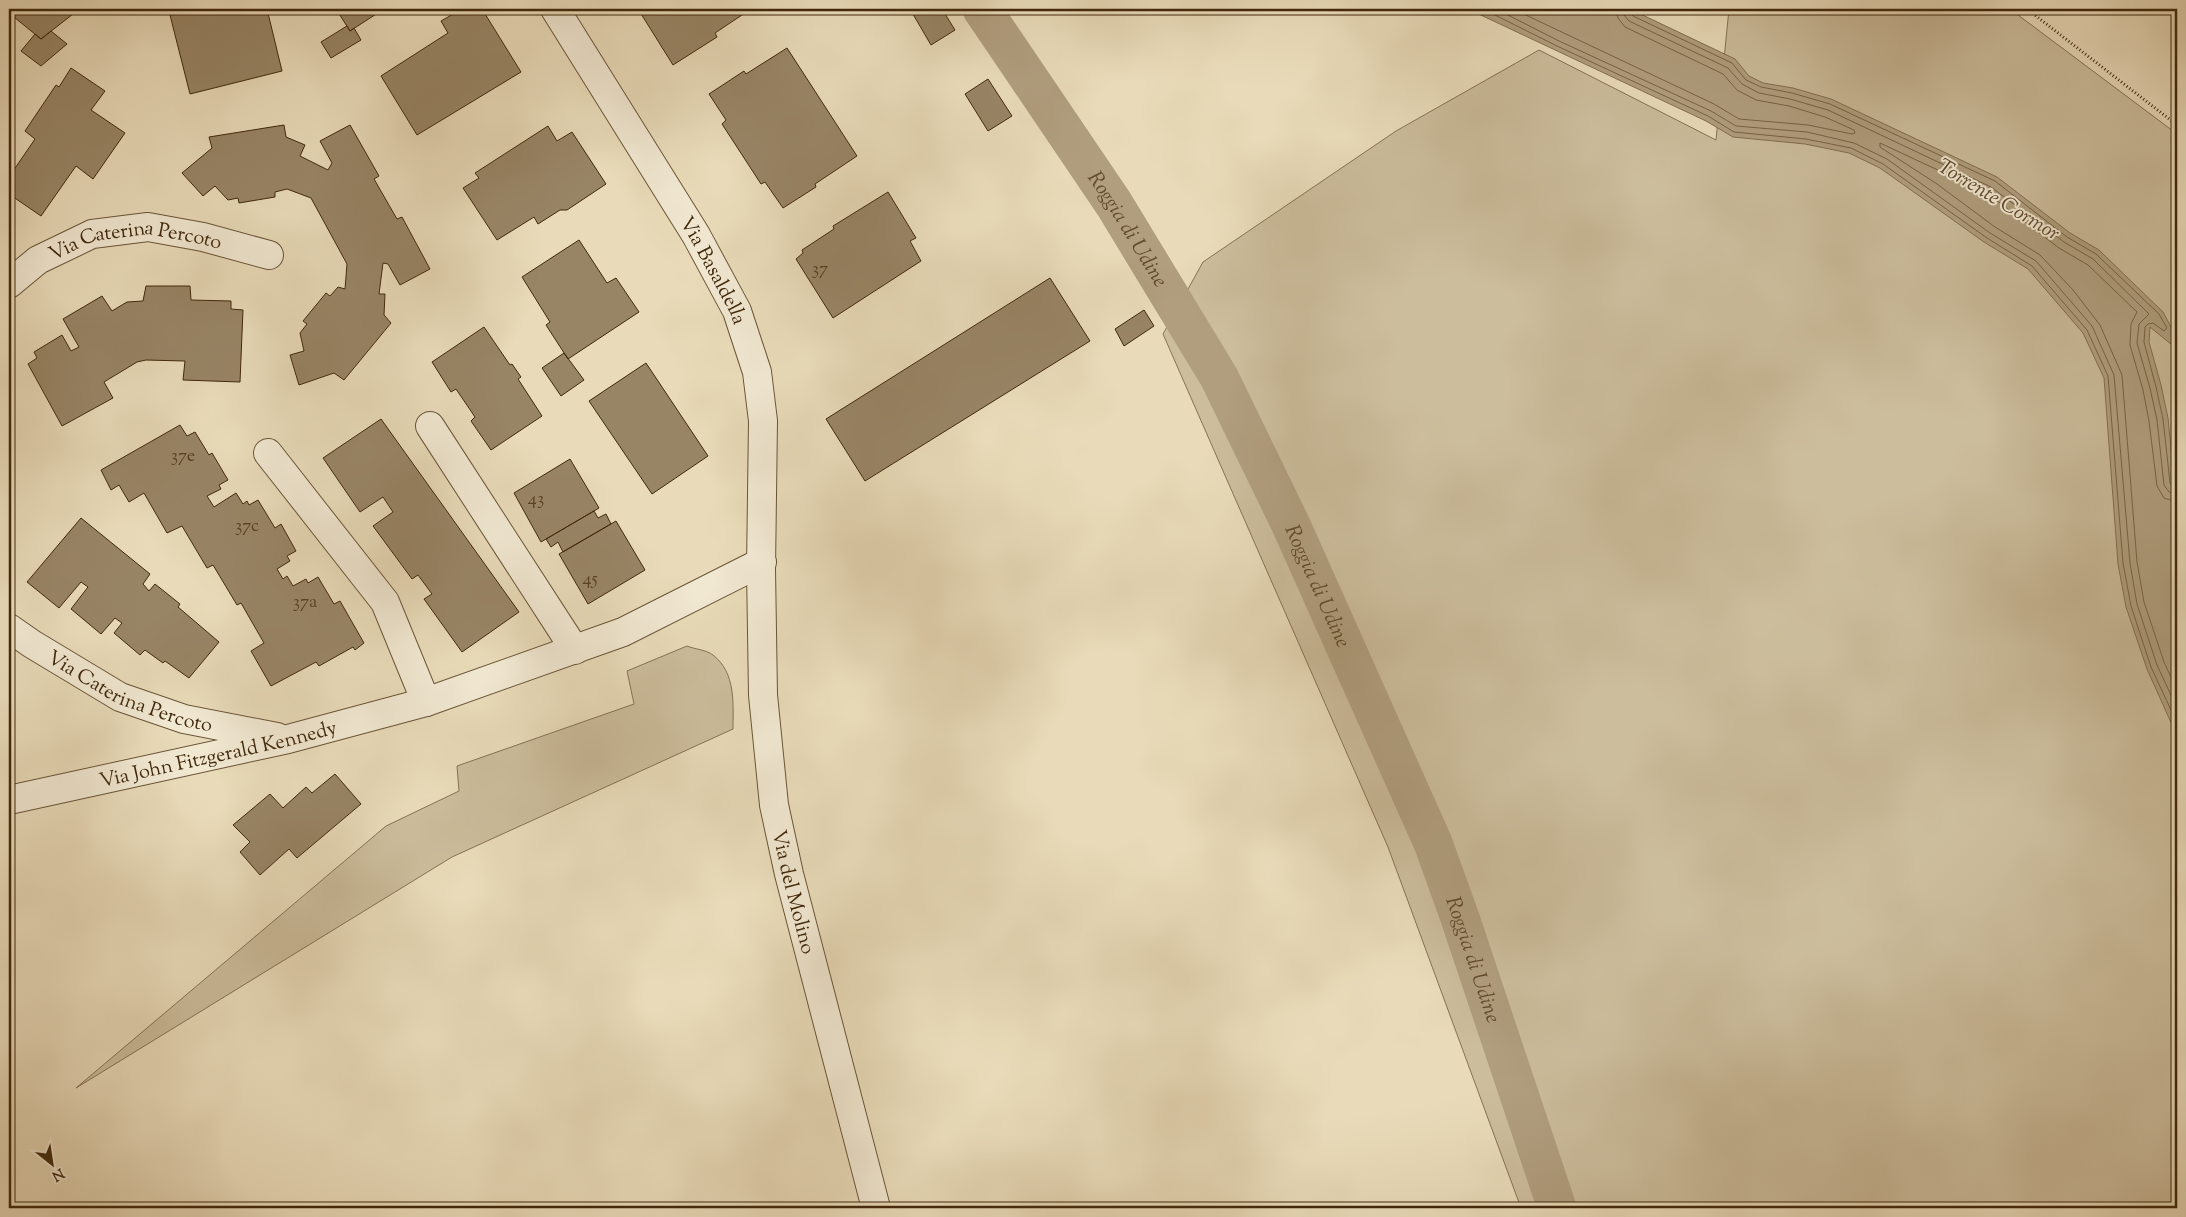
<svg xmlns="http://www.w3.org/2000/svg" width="2186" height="1217" font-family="'Sorts Mill Goudy',serif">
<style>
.green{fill:#ccbd9c;stroke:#867254}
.water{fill:#b09e7e;stroke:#836f50}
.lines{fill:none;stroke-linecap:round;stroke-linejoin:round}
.shore{stroke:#786345;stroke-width:1}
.canal{stroke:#b09e7e;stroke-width:39}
.building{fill:#988566;stroke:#40280c}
.street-casing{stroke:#6a5537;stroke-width:30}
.path{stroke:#40280c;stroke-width:3;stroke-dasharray:1 2.5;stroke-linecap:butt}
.street{stroke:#f1e8d2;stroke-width:28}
.labels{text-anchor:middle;stroke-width:4;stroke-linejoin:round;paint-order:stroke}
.number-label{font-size:18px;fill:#563f22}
.street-label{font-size:20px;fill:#40280c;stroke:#f1e8d2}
.water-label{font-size:21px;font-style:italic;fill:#624b2e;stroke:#f1e8d2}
</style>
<rect width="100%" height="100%" fill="#e9dbb9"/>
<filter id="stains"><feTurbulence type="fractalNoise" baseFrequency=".004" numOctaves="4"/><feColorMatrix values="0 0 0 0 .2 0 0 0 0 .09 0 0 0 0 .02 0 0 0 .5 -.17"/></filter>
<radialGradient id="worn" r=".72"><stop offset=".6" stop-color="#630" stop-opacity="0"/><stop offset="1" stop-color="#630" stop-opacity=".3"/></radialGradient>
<path class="green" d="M1729 9H2010L2177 134V1208H1521L1388 847 1163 334 1203 262 1396 131 1539 50 1716 140Z
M687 646C694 649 707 650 713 655 736 673 733 703 733 729L452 857 76 1088 386 826 459 791 457 766 634 704 627 671Z"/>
<path class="water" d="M1468 9H1630L1735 59 1749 76 1763 83 1793 88 1831 99 1997 177 2070 233 2099 250 2163 312 2177 338V349L2150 327 2149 342 2161 385 2168 418 2177 509V736L2147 669 2126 607 2118 564 2104 378 2083 333 2028 269 1984 242 1880 168 1849 153 1805 144 1733 137 1706 121Z"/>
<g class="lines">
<path class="shore" d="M1483 9 1557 46 1708 116 1734 132 1806 139 1851 148 1883 164 1987 238 2032 266 2087 330 2108 376 2123 563 2131 606 2151 667 2177 723
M1496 9 1559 41 1711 111 1736 126 1807 132 1854 143 1887 159 1990 233 2036 261 2092 326 2114 375 2130 563 2137 604 2157 665 2177 708
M1513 9 1714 104 1739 119 1808 125 1852 134 1855 133 1854 130 1825 117 1789 106 1756 100 1737 90 1723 74 1625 27 1618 18 1616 9
M1623 9 1624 15 1629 21 1728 68 1742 84 1759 93 1790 99 1828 110 1991 187 2064 242 2093 259 2149 314 2139 324 2137 343 2150 388 2157 420 2164 485 2169 492 2177 494
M1630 9 1633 16 1732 63 1746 80 1761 87 1792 93 1830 104 1995 181 2067 237 2096 254 2159 314 2167 328 2164 331 2153 323 2148 324 2145 327 2144 342 2156 387 2163 419 2170 483 2173 487 2177 488
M2177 502 2164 498 2157 486 2149 421 2143 390 2130 345 2131 324 2137 312 2088 265 2059 248 1987 193 1880 143V147L1937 184 1995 227 2040 255 2073 290 2100 325 2122 375 2137 562 2144 602 2164 662 2177 690"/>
<path class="canal" id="s1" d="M982 9 1114 204 1219 377 1291 525 1433 843 1460 918 1557 1208"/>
</g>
<path class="building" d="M9 9H78L73 14 41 39 9 13Z
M183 9H267L282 71 190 94 170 15 183 13Z
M336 9H384L350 31Z
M462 9H482L521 72 417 135 381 76 448 33 441 21Z
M638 9H751L715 33 717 37 673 65Z
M910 9H942L955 30 931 45Z
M347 26 350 31 354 28 361 40 331 58 321 42Z
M51 31 67 44 41 66 21 51 35 34 41 39Z
M787 48 857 156 815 184 816 187 783 208 765 182 761 184 722 124 726 120 709 94 744 71 746 74Z
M71 68 105 91 91 110 125 133 93 179 76 166 41 216 9 194V177L35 139 25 131 56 85 59 87Z
M988 79 1012 116 988 131 965 94Z
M284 125 286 137 305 145 300 156 328 170 332 163 320 141 350 125 379 176 374 179 397 219 402 217 430 269 400 285 388 264 383 263 379 294H385L384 315 391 323 344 380 334 373 299 385 290 355 304 351 300 333 307 324 303 321 326 293 330 296 338 287 345 289 347 264 311 198 287 189 275 192V197L239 203 238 198 228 200 215 186 203 196 182 173 212 148 209 137Z
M548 126 557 141 572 132 606 184 567 210H560L538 224 534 217 497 240 463 188 479 178 475 173Z
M888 192 916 238 910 241 921 261 833 318 796 259 803 253 802 250 834 229 833 226Z
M579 240 607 283 616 278 639 312 568 359 546 325 550 322 522 277Z
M1050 278 1090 341 865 481 826 419Z
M146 286H190L191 300 231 301V309L243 310 240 382 183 380 185 361 146 360 137 362 104 382 113 398 62 426 28 364 37 358 34 352 62 335 71 351 79 347 63 319 102 296 112 311 127 302 143 301Z
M1144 310 1154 326 1124 346 1115 329Z
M484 327 510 365 512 364 521 377 518 379 542 416 491 450 471 421 475 417 456 389 451 392 432 362Z
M564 353 584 380 561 396 542 368Z
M646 363 708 456 652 494 589 401Z
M381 419 519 612 462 652 424 599 432 594 418 575 412 579 373 526 393 512 383 497 360 512 323 458Z
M180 425 187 436 195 432 209 455 212 453 228 480 219 485 221 489 207 496 214 507 236 493 243 504 247 501 249 505 258 500 275 528 281 524 296 551 287 556 290 561 277 569 283 579 287 576 293 586 306 579 308 583 318 577 334 604 340 601 364 643 355 650 353 647 319 666 316 662 271 686 251 651 264 643 241 603 237 605 213 565 207 568 182 526 167 533 144 493 129 502 119 485 111 490 101 470Z
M570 459 599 508 541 542 514 493Z
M594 511 598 518 606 514 611 524 563 552 558 542 551 547 546 539Z
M81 518 150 574 143 584 149 591 155 584 180 604 178 607 219 642 189 678 165 661 163 663 145 650 140 655 114 633 122 623 115 618 101 634 71 609 88 587 81 582 59 608 27 582Z
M616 521 645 570 588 604 559 554Z
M335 774 361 804 297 858 289 849 260 875 240 852 250 842 233 825 270 794 283 808 306 787 312 793Z"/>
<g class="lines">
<defs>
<g id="street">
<path id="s2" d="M555 9 696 235 737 311 757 372 763 421 761 569 763 695 774 805 789 874 876 1208"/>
<path id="s3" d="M9 284 38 260 92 234 148 227 203 237 269 255"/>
<path d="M430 426 575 650"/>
<path d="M268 453 385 602 426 702"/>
<path id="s4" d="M9 628 32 644 120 697 184 719 277 737"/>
<path id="s5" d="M9 800 288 739 426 702 623 632 762 562"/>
</g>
</defs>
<use href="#street" class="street-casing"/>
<path class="path" d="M2027 9 2177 125"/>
<use href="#street" class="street"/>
</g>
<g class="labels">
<g class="number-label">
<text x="820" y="274">37</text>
<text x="183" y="461">37e</text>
<text x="536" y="504">43</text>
<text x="247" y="531">37c</text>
<text x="590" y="584">45</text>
<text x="305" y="607">37a</text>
</g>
<g class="street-label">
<text dy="7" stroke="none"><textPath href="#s3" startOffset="140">Via Caterina Percoto</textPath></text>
<text dy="7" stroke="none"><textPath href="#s2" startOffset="306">Via Basaldella</textPath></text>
<text dy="7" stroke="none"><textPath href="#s4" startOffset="138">Via Caterina Percoto</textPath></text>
<text dy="7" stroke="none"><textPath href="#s5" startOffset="214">Via John Fitzgerald Kennedy</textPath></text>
<text dy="7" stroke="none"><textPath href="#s2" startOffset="940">Via del Molino</textPath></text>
</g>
<g class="water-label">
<text transform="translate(1999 199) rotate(31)" y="7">Torrente Cormor</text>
<text dy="7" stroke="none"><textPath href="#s1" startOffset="264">Roggia di Udine</textPath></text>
<text dy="7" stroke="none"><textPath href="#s1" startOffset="669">Roggia di Udine</textPath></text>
<text dy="7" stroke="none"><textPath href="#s1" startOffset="1074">Roggia di Udine</textPath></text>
</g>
</g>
<rect width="2186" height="1217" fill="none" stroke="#e9dbb9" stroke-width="30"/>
<rect x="10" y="10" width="2166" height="1197" fill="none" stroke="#40280c" stroke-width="2.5"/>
<rect x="15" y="15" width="2156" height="1187" fill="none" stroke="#40280c"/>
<g transform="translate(52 1164) rotate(150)" stroke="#f1e8d2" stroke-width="4" paint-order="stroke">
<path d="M0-4L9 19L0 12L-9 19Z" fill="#40280c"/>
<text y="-8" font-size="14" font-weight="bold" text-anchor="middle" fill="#40280c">N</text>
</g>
<rect width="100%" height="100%" filter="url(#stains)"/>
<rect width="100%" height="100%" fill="url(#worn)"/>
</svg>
